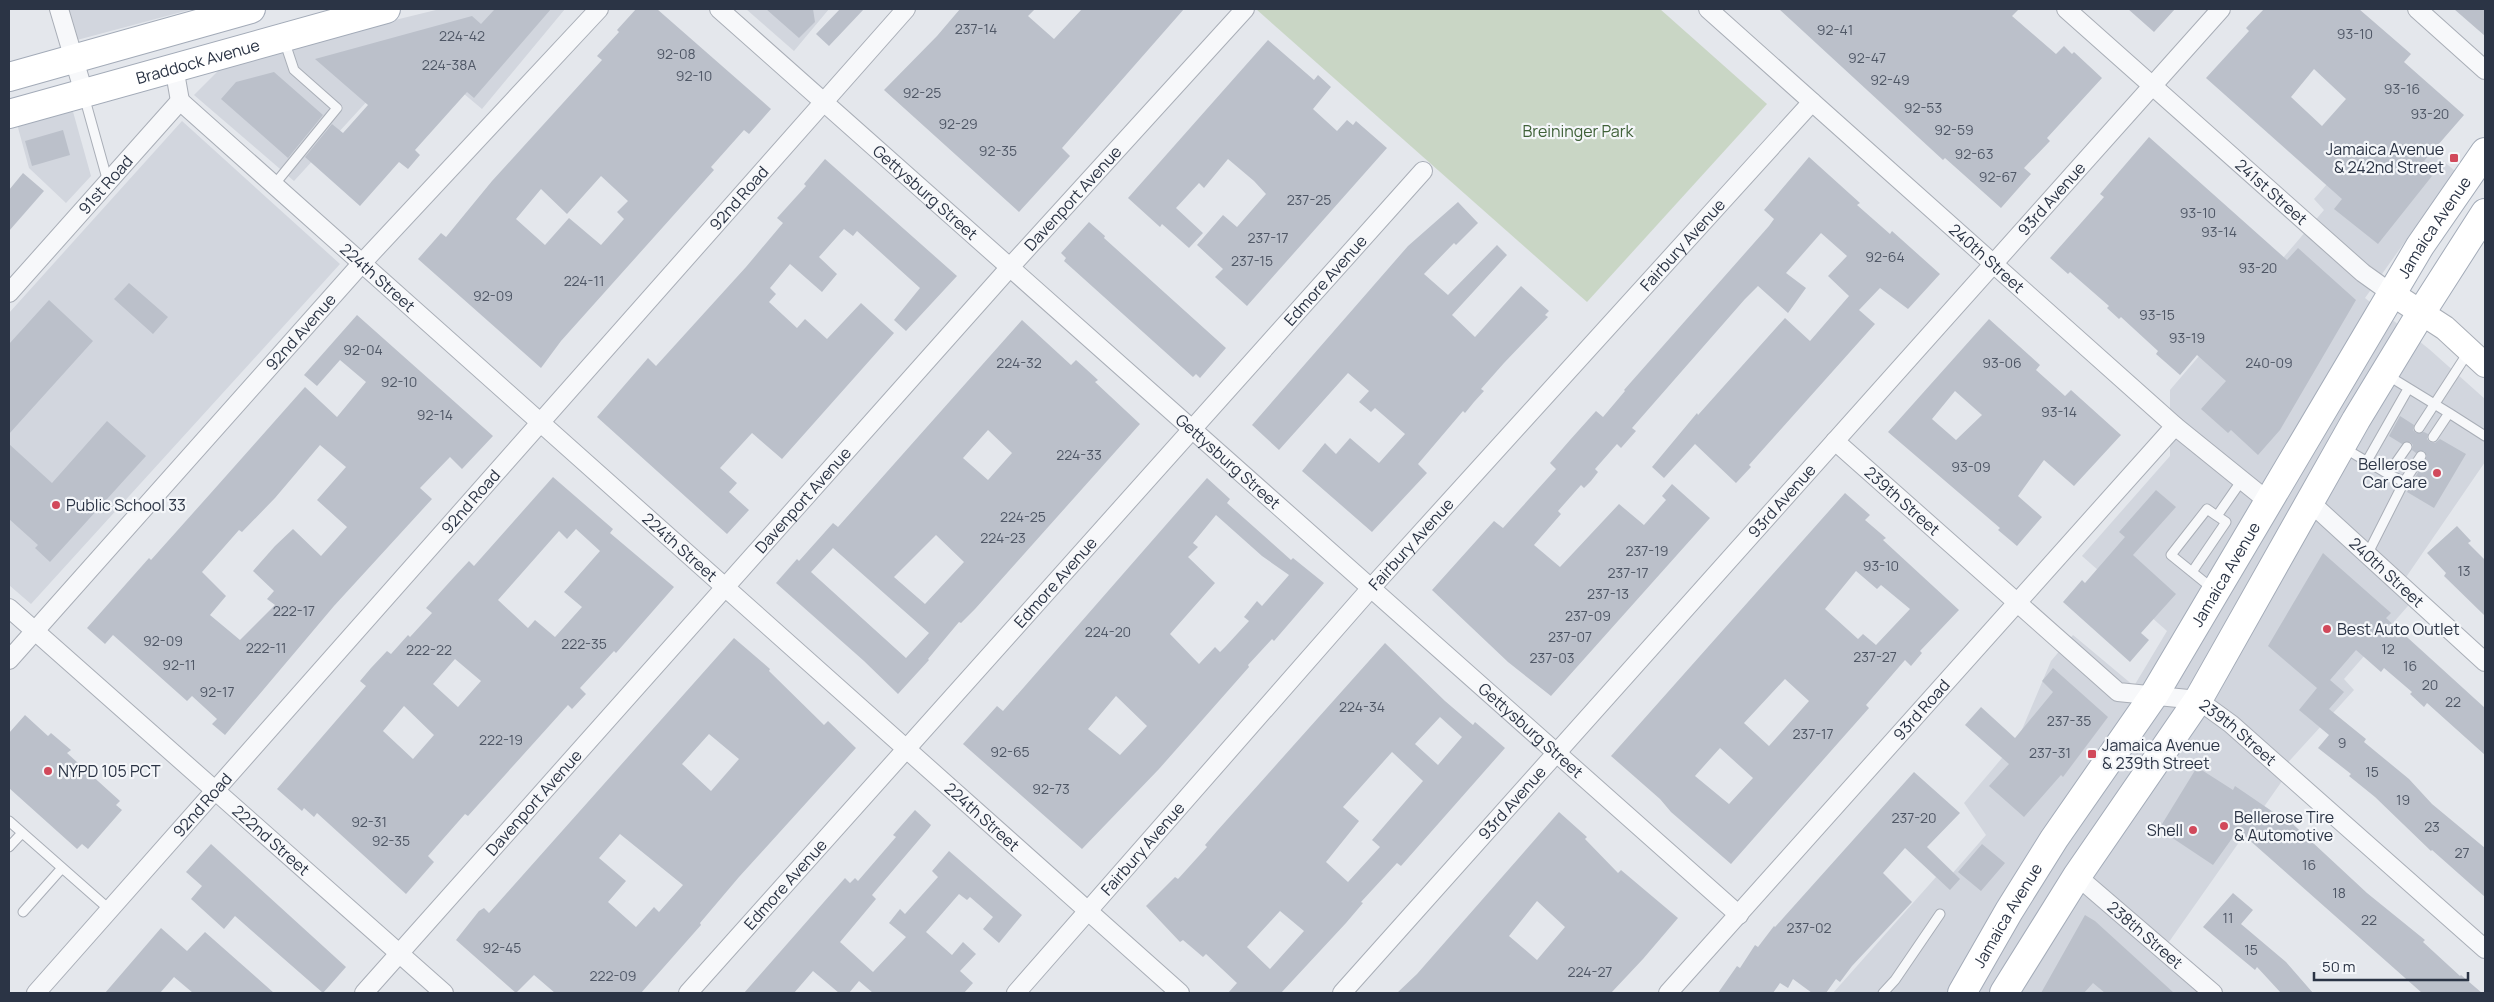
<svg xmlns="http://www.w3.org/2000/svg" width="2494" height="1002" font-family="Manrope,sans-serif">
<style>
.built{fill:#d2d6de}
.green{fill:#c9d6c5}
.building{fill:#bbc0ca;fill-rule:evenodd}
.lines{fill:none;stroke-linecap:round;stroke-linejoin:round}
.lane-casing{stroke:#a9aeb7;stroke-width:11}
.street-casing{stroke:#a9aeb7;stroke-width:20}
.secondary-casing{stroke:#a9aeb7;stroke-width:26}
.primary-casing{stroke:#a3abb8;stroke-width:30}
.lane{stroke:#f7f8fa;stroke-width:9}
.street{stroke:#f7f8fa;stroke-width:18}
.secondary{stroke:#fff;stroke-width:24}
.primary{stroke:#fff;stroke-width:28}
.poi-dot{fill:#d1495b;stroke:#f4f6f9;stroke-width:2}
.labels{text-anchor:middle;stroke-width:4.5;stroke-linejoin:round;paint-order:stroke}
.number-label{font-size:14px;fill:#4f5766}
.street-label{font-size:16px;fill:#2b3445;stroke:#f4f6f9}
.park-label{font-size:16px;fill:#3f6138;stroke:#f4f6f9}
.poi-label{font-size:16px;fill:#2b3445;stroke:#f4f6f9;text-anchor:start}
</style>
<rect width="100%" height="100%" fill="#e4e7ec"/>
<path class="built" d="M67 9H193L77 40Z
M440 9H565L482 109 413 51 294 181 194 95 228 61Z
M746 9H829L794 51Z
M72 108 91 176 66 203 29 168 17 124Z
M2388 114 2455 171 2365 298 2429 349 2485 399V462L2400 586 2414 599 2344 679 2354 690 2282 769 2287 774 2164 949 2212 993H1833L1944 868 1951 875 1986 835 1964 803 2018 739 2051 661 2073 635 2134 686 2167 631 2082 556 2170 456V390L2324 210 2314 199Z
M182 121 340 264 31 604 9 585V313Z"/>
<path class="green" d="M1256 9H1660L1767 104 1587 302Z"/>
<path class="building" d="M499 9H551L474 98 467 92 415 150 420 155 408 169 399 162 360 206 305 157 332 124 343 133 368 105 315 59 472 16 481 24 494 10Z
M636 9H657L771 109 749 134 744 130 711 167 714 170 561 341 541 368 418 259 441 233 446 237 492 181 602 60 597 56 619 32 617 30ZM601 176 628 201 617 212 624 219 601 245 569 218 545 245 516 219 541 189 567 214Z
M766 9H813L815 22 799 38Z
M840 9H864L829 46 816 34Z
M960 9H1035L1028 16 1054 39 1082 9H1184L1062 148 1070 156 1019 212 884 90 937 36Z
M1779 9H2019L2012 16 2056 54 2064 46 2072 54 2074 52 2102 78 2047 138 2050 141 2024 168 2031 174 2001 208 1945 158 1943 160Z
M2128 9H2175L2154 32Z
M2264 9H2359L2411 54 2404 62 2464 115 2424 161 2436 171 2378 244 2334 209 2342 199 2206 78 2249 31 2246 28ZM2314 69 2346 99 2322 126 2291 97Z
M2454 9H2485V36Z
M1268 40 1314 80 1318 75 1331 87 1313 109 1337 131 1347 120 1353 125 1356 121 1387 148 1247 306 1215 277 1223 269 1197 245 1223 215 1237 227 1266 194 1254 181 1228 159 1204 188 1199 183 1176 208 1203 233 1189 248 1162 224 1160 227 1128 198Z
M274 72 323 115 288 158 221 99 236 82Z
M63 130 70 155 32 166 25 141Z
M2149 137 2287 260 2298 248 2356 300 2280 430 2258 455 2231 430 2228 433 2201 409 2226 381 2197 355 2180 375 2156 354 2158 351 2121 317 2119 319 2107 308 2109 306 2070 272 2068 274 2050 258 2104 197 2100 194Z
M1809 157 1860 203 1857 205 1890 234 1892 231 1940 274 1908 309 1880 288 1859 310 1875 324 1749 465 1751 467 1736 483 1695 444 1664 478 1652 467 1697 413 1698 415 1785 318 1810 341 1849 296 1828 276 1847 256 1821 233 1786 273 1806 288 1788 313 1758 286 1745 299 1632 428 1636 431 1621 448 1617 444 1595 469 1598 472 1591 481 1584 488 1581 485 1558 511 1561 514 1534 545 1560 567 1619 504 1644 525 1666 500 1662 496 1672 484 1710 518 1551 696 1508 662 1432 590 1494 521 1503 528 1556 469 1550 463 1570 440 1596 411 1603 417 1625 391 1624 390 1769 226 1774 219 1764 210Z
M825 159 957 276 906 331 894 320 920 288 857 231 853 236 844 229 819 257 837 274 822 292 790 264 770 288 776 294 769 302 797 328 805 319 827 339 861 303 894 333 782 459 752 433 720 468 737 483 729 492 749 510 727 534 597 417 648 358 656 366 746 267 783 223 777 218 806 186 804 184Z
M23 173 44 191 9 231V190Z
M1458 202 1478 223 1456 245 1454 243 1424 274 1448 295 1497 245 1507 255 1452 315 1475 337 1521 286 1549 311 1545 315 1548 317 1504 363 1481 389 1484 391 1474 402 1465 413 1463 411 1418 464 1427 473 1372 532 1302 471 1325 443 1336 454 1350 438 1379 463 1405 434 1375 408 1371 412 1359 402 1369 391 1348 373 1279 450 1252 425 1408 246Z
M1089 222 1105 236 1104 238 1226 348 1200 378 1196 374 1193 377 1064 261 1066 258 1061 253Z
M129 283 168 317 153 334 114 299Z
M49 300 93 341 9 434V344Z
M357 315 493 436 462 469 450 457 420 488 432 499 334 606 225 735 212 724 217 719 192 696 187 701 113 635 105 644 87 628 149 558 151 560 210 494 305 387 337 417 366 382 340 360 317 386 304 375ZM320 445 346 467 317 500 347 527 321 556 293 529 275 546 253 571 274 591 267 599 275 605 240 640 210 615 226 596 202 572 239 530 242 532 275 498Z
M1989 319 2040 365 2036 370 2065 396 2071 390 2121 435 2074 486 2044 460 2018 496 2042 517 2017 546 1998 530 2000 528 1888 432ZM1955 391 1982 415 1956 440 1932 419Z
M1022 320 1071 365 1076 360 1086 369 1098 380 1095 382 1140 424 975 609 961 623 959 622 928 659 929 660 898 694 864 661 776 583 797 559 799 561 833 523 838 527ZM988 430 1012 453 988 480 963 458ZM936 535 964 562 925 604 894 577ZM833 548 929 633 906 658 811 572Z
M2400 416 2414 425 2413 430 2416 433 2424 432 2428 434 2427 439 2430 442 2435 443 2440 439 2466 454 2434 508 2407 492 2427 456 2424 451 2416 453 2412 450 2413 445 2410 442 2402 444 2389 436Z
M107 421 146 456 50 562 35 548 38 545 9 519V444L52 483Z
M553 477 613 529 610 533 674 587 616 653 614 651 580 688 586 694 572 709 568 705 468 816 465 814 428 856 434 862 406 894 317 813 314 817 304 808 302 811 277 789 366 686 360 681 371 668 387 651 391 654 408 635 410 637 432 613 426 608 455 576 469 561 474 566ZM576 529 600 551 564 592 582 607 555 637 535 620 528 628 498 600 559 531 567 539ZM455 659 481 681 458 707 433 684ZM404 706 434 735 413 759 383 731Z
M1207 478 1230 499 1227 503 1291 560 1293 558 1324 583 1274 641 1272 639 1248 665 1249 667 1159 769 1082 849 963 744 997 706 1003 711ZM1216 515 1262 556 1289 575 1262 606 1257 601 1244 617 1249 621 1226 646 1220 652 1215 647 1199 664 1170 634 1215 583 1188 557 1198 547 1193 543ZM1116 696 1147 726 1120 755 1088 729Z
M2156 490 2176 507 2133 555 2176 594 2141 633 2149 640 2130 662 2063 602 2082 580 2085 583 2125 537 2119 532Z
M1845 493 1870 515 1865 520 1886 538 1883 540 1959 610 1920 651 1922 653 1911 666 1905 660 1866 705 1869 708 1731 864 1671 812 1660 799 1611 756ZM1856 571 1877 589 1881 585 1910 609 1876 645 1863 634 1858 639 1825 609ZM1785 679 1809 701 1769 746 1744 723ZM1720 748 1753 778 1729 804 1695 776Z
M2457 526 2471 541 2468 543 2485 560V616L2444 576 2446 573 2427 553Z
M2323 553 2391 613 2386 618 2485 708V755L2427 703 2424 707 2410 694 2412 692 2384 668 2381 672 2356 650 2330 680 2344 692 2329 709 2366 739 2364 742 2409 779 2432 804 2485 848V897L2432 850 2431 851 2375 797 2349 776 2351 774 2318 748 2329 735 2299 710 2317 688 2268 646Z
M734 638 770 669 769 671 824 725 828 721 856 748 739 877 700 923 701 925 641 993H555L534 975 516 993 456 940 479 911 484 908 489 913ZM709 734 739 759 711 791 682 764ZM620 834 683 885 659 912 654 907 636 927 608 902 626 881 599 858Z
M1385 643 1445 701 1473 725 1475 722 1505 748 1401 866 1397 863 1361 902 1363 903 1346 923 1281 993H1228L1237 983 1206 954 1203 957 1183 940 1180 942 1146 906 1175 877 1178 879 1207 847 1205 845 1217 831ZM1440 717 1462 737 1438 765 1415 744ZM1392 752 1423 781 1372 840 1380 847 1348 882 1326 862 1359 821 1343 807ZM1280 911 1304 931 1270 969 1247 947Z
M2053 668 2108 717 2063 777 2061 775 2024 817 1989 786 2009 764 1965 725 1981 707 2015 738 2053 692 2042 681Z
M25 715 48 736 51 733 71 750 67 753 120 801 116 805 122 810 88 849 82 844 77 849 9 788V733Z
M2197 767 2233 790 2235 786 2279 816 2281 813 2367 893 2425 940 2423 942 2460 976 2461 975 2482 993H2422L2238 830 2213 865 2159 829Z
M1914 772 1960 813 1927 847 1960 879 1950 890 1905 848 1883 873 1912 902 1852 966 1840 982 1836 979 1826 993H1812L1793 979 1788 988 1780 983 1773 993H1718L1737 966 1740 968 1755 945 1758 947 1774 926 1775 927Z
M915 810 931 825 929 828 872 895 876 899 840 942 873 972 906 937 889 923 900 909 905 914 938 877 932 871 949 851 1022 915 999 943 983 929 993 917 970 897 967 900 959 894 926 932 952 955 963 942 976 954 960 971 973 983 964 993H873L859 981 849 993H839L813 971 794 993H744L845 878 850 883 855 878 858 881 896 837 893 835Z
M1559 812 1587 837 1585 839 1618 873 1621 870 1678 918 1643 959 1611 993H1397L1417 974ZM1537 901 1565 927 1537 960 1509 936Z
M211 844 346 967 323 993 235 916 224 929 191 899 202 886 186 872Z
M1982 844 2005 863 1981 891 1958 872Z
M2233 893 2253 910 2241 924 2286 962 2313 993H2281L2257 967 2255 970 2203 927Z
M2085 915 2095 921 2174 993H2105L2093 983 2084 993H2041Z
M161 928 187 951 205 932 274 993H193L174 977 160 993H105Z"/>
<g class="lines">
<defs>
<path id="lane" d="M84 96 108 182
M274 185 337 108 294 70 284 40
M2387 375 2449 413 2433 437
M2449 413 2485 436
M2419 428 2469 351
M2344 448 2388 474 2407 447
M2367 461 2408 389
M2404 482 2421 456
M2367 555 2404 482 2388 474
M2192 572 2226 522 2217 516
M2213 589 2171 555 2207 509 2217 516 2242 480
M9 821 110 910
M9 847 22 833
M23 912 62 868
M1883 993 1895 980 1940 914"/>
<g id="street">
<path d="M59 9 84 93"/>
<path id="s1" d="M719 9 1739 915"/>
<path id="s2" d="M1708 9 2175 426 2269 502"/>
<path id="s3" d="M2066 9 2363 273 2391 293"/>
<path d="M2417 9 2485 70"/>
<path d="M174 67 180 101"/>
<path id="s4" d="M180 101 1180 993"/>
<path id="s5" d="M9 293 180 101"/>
<path id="s6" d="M1835 441 2118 692 2198 700 2231 724 2485 949"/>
<path id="s7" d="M2310 502 2485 662"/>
<path id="s8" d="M9 608 444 993"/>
<path id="s9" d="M9 660 362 263 599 9"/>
<path id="s10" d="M2077 876 2213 993"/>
<path id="s11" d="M36 993 906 9"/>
<path id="s12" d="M364 993 1011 266 1245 9"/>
<path id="s13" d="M688 993 1423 171"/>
<path id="s14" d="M1016 993 1371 588 1812 102"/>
<path id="s15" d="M1342 993 2221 9"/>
<path id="s16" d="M1668 993 2175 426"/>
</g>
<path id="secondary" d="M2391 293 2445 328 2485 365"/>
<g id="primary">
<path d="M9 77 251 9"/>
<path id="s17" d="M9 114 386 9"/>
<path id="s18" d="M1962 993 2009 911 2054 839 2154 695 2420 246 2485 152"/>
<path d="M2004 993 2077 876 2198 700 2356 420 2421 313 2485 213"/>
</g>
</defs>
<use href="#lane" class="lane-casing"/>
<use href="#street" class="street-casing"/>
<use href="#secondary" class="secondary-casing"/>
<use href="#primary" class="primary-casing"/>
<use href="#lane" class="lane"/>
<use href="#street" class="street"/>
<use href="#secondary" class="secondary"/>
<use href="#primary" class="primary"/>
</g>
<g class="poi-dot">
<rect x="2449" y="153" width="10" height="10" rx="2.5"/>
<circle cx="2437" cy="473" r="5"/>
<circle cx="56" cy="505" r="5"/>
<circle cx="2327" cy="629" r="5"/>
<rect x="2087" y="749" width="10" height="10" rx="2.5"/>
<circle cx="48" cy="771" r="5"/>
<circle cx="2224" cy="826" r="5"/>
<circle cx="2193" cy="830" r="5"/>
</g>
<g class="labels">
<g class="number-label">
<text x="976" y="34">237-14</text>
<text x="1835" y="35">92-41</text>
<text x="2355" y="39">93-10</text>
<text x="462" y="41">224-42</text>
<text x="676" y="59">92-08</text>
<text x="1867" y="63">92-47</text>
<text x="449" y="70">224-38A</text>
<text x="694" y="81">92-10</text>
<text x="1890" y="85">92-49</text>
<text x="2402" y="94">93-16</text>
<text x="922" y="98">92-25</text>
<text x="1923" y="113">92-53</text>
<text x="2430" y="119">93-20</text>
<text x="958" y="129">92-29</text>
<text x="1954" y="135">92-59</text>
<text x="998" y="156">92-35</text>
<text x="1974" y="159">92-63</text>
<text x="1998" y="182">92-67</text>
<text x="1309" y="205">237-25</text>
<text x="2198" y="218">93-10</text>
<text x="2219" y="237">93-14</text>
<text x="1268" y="243">237-17</text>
<text x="1885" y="262">92-64</text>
<text x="1252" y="266">237-15</text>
<text x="2258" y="273">93-20</text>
<text x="584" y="286">224-11</text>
<text x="493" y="301">92-09</text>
<text x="2157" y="320">93-15</text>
<text x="2187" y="343">93-19</text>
<text x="363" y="355">92-04</text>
<text x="1019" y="368">224-32</text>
<text x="2002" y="368">93-06</text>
<text x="2269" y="368">240-09</text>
<text x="399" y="387">92-10</text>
<text x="2059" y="417">93-14</text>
<text x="435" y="420">92-14</text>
<text x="1079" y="460">224-33</text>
<text x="1971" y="472">93-09</text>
<text x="1023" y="522">224-25</text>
<text x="1003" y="543">224-23</text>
<text x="1647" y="556">237-19</text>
<text x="1881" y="571">93-10</text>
<text x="2464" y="576">13</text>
<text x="1628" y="578">237-17</text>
<text x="1608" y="599">237-13</text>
<text x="294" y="616">222-17</text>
<text x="1588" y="621">237-09</text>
<text x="1108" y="637">224-20</text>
<text x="1570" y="642">237-07</text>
<text x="163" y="646">92-09</text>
<text x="584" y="649">222-35</text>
<text x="266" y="653">222-11</text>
<text x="2388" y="654">12</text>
<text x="429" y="655">222-22</text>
<text x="1875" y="662">237-27</text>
<text x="1552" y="663">237-03</text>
<text x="179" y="670">92-11</text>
<text x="2410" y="671">16</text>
<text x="2430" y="690">20</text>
<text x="217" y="697">92-17</text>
<text x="2453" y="707">22</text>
<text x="1362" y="712">224-34</text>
<text x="2069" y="726">237-35</text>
<text x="1813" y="739">237-17</text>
<text x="501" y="745">222-19</text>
<text x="2342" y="748">9</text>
<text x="1010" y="757">92-65</text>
<text x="2050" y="758">237-31</text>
<text x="2372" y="777">15</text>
<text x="1051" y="794">92-73</text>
<text x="2403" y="805">19</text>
<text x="1914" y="823">237-20</text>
<text x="369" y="827">92-31</text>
<text x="2432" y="832">23</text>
<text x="391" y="846">92-35</text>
<text x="2462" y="858">27</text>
<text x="2309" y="870">16</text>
<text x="2339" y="898">18</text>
<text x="2228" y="923">11</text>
<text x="2369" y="925">22</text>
<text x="1809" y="933">237-02</text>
<text x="502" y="953">92-45</text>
<text x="2251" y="955">15</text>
<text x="1590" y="977">224-27</text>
<text x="613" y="981">222-09</text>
</g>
<g class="street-label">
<text dy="6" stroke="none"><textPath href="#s17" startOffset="196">Braddock Avenue</textPath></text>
<text dy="6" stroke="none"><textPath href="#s5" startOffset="145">91st Road</textPath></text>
<text dy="6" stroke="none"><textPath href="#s1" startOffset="276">Gettysburg Street</textPath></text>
<text dy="6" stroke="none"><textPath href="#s3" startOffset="275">241st Street</textPath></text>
<text dy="6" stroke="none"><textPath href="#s11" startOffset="1061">92nd Road</textPath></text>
<text dy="6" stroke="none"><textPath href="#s12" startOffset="1065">Davenport Avenue</textPath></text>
<text dy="6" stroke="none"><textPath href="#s15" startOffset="1065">93rd Avenue</textPath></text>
<text dy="6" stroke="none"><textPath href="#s18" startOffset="900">Jamaica Avenue</textPath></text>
<text dy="6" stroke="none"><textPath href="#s14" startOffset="1002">Fairbury Avenue</textPath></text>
<text dy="6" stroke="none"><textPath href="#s2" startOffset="374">240th Street</textPath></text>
<text dy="6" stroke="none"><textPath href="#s4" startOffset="265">224th Street</textPath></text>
<text dy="6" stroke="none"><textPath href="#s13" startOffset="956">Edmore Avenue</textPath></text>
<text dy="6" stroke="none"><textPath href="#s9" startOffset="439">92nd Avenue</textPath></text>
<text dy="6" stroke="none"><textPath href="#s1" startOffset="681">Gettysburg Street</textPath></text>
<text dy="6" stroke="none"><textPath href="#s12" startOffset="660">Davenport Avenue</textPath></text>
<text dy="6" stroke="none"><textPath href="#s11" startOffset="656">92nd Road</textPath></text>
<text dy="6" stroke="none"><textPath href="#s15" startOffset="660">93rd Avenue</textPath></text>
<text dy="6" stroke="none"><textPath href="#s6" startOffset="90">239th Street</textPath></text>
<text dy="6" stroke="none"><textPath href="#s14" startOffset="598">Fairbury Avenue</textPath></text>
<text dy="6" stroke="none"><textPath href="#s4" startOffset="670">224th Street</textPath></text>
<text dy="6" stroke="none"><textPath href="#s7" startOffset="104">240th Street</textPath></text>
<text dy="6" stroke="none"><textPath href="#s18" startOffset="495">Jamaica Avenue</textPath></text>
<text dy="6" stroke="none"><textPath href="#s13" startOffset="551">Edmore Avenue</textPath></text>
<text dy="6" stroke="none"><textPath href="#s16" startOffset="380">93rd Road</textPath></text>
<text dy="6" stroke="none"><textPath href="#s1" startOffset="1086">Gettysburg Street</textPath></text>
<text dy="6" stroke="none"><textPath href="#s6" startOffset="510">239th Street</textPath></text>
<text dy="6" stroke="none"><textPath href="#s12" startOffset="255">Davenport Avenue</textPath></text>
<text dy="6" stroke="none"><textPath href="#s15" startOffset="255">93rd Avenue</textPath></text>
<text dy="6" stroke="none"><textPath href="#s11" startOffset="251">92nd Road</textPath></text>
<text dy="6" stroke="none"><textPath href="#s4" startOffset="1075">224th Street</textPath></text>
<text dy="6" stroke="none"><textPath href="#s8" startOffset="350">222nd Street</textPath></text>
<text dy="6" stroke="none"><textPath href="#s14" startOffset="192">Fairbury Avenue</textPath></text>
<text dy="6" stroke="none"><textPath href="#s13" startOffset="146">Edmore Avenue</textPath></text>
<text dy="6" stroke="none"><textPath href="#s18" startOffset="90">Jamaica Avenue</textPath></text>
<text dy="6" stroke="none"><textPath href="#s10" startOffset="90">238th Street</textPath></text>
</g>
<g class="park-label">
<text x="1578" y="137">Breininger Park</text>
</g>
<g class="poi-label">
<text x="2444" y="155" text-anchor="end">Jamaica Avenue<tspan x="2444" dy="18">&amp; 242nd Street</tspan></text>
<text x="2427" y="470" text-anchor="end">Bellerose<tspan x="2427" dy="18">Car Care</tspan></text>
<text x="66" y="511">Public School 33</text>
<text x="2337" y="635">Best Auto Outlet</text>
<text x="2102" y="751">Jamaica Avenue<tspan x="2102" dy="18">&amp; 239th Street</tspan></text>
<text x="58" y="777">NYPD 105 PCT</text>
<text x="2234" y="823">Bellerose Tire<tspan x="2234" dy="18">&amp; Automotive</tspan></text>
<text x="2183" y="836" text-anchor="end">Shell</text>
</g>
</g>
<rect width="2494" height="1002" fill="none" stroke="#2b3445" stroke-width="20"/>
<path d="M2314 972v8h154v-8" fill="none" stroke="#2b3445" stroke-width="2.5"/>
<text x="2322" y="972" font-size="15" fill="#2b3445" stroke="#f4f6f9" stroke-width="4" paint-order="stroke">50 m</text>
</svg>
